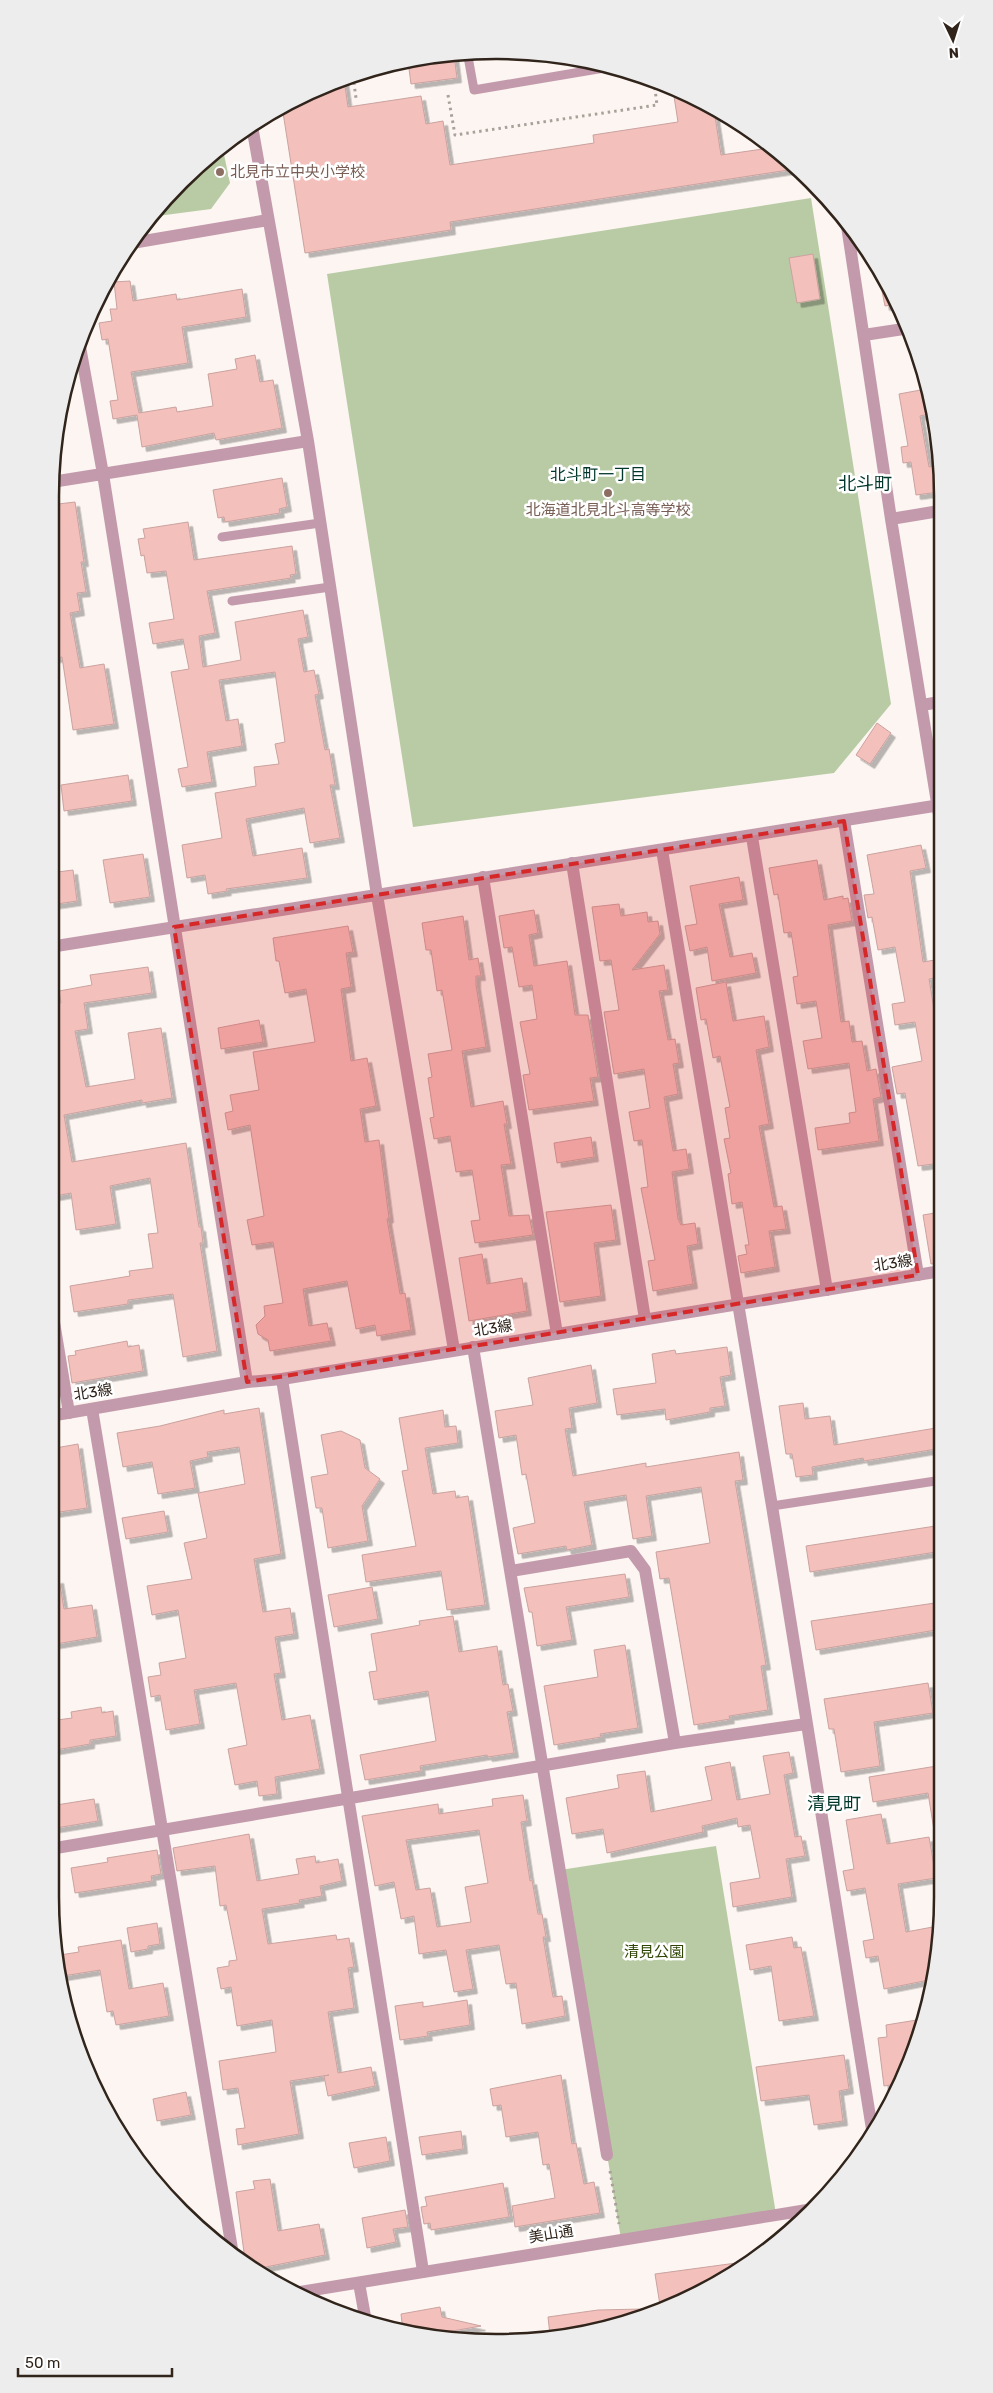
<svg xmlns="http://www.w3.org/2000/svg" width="993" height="2393" font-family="Rubik,'Noto Sans JP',sans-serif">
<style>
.green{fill:#b9cba4}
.building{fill:#f4c0bc;stroke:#caa29f;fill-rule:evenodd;filter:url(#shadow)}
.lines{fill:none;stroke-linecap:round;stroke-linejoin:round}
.path{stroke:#a9a09a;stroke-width:3;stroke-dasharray:2.5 4;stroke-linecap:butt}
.service{stroke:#c39aac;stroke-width:9}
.minor{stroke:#c39aac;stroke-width:12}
.tertiary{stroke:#c39aac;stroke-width:12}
.marked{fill:#d62828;fill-opacity:0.2;stroke:#d62828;stroke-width:4;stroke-dasharray:10 6;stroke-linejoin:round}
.education-dot{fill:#8d6e63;stroke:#fff;stroke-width:2}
.labels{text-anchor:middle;stroke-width:5;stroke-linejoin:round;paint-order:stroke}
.education-label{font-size:15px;fill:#785e54;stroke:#fff;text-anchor:start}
.street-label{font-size:15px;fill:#30241b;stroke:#fff}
.park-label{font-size:15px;fill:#2e4503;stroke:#fff}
.neighbourhood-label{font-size:16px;fill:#00372a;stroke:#fff}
.quarter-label{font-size:18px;fill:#00372a;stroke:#fff}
.rim{fill:none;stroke:#30241b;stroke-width:2.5}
</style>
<defs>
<filter id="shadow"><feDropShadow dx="4.5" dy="4.5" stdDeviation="0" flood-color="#0004"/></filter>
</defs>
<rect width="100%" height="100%" fill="#fcf5f1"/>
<path class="green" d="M222 145 230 183 211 209 150 217 161 202Z
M811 198 891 704 834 773 413 827 327 274Z
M716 1846 776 2214 621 2239 560 1870Z"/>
<path class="building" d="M454 55 457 78 411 84 408 61Z
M344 79 348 107 421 96 426 124 443 121 450 165 594 143 593 135 678 122 673 90 714 110 721 155 770 148 795 169 450 222 451 230 305 253 282 106 299 96Z
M813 254 820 299 797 303 789 258Z
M130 281 133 301 176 294 177 300 242 289 246 317 182 327 188 363 131 372 139 413 176 407 177 412 213 406 208 374 237 369 235 359 255 355 260 382 273 380 282 428 216 440 214 433 142 447 137 415 113 419 110 401 118 400 108 339 102 340 99 323 112 321 110 309H117L114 282Z
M887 290 896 304 885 306 882 291Z
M926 389 933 413 920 416 929 467 939 465V492L916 495 911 462 903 463 901 447 908 446 899 394Z
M282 478 287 507 279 509 280 513 225 522 224 517 218 518 213 490Z
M75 502 84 562H81L86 592 77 593 80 611 70 613 80 668 104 664 114 724 73 730 62 657 50 659V505Z
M188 522 194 560 292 546 296 574 290 575 291 578 207 591 215 633 199 636 203 667 241 660 235 622 303 610 308 637 298 639 304 672 314 670 319 694 315 695 325 750 329 749 335 785H330L340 838 310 843 304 808 246 819 253 856 302 848 307 878 226 889 227 891 208 894 205 875 187 878 182 845 222 838 215 793 256 786 254 767 279 764 275 744 285 742 275 672 219 680 226 721 238 719 242 746 207 752 212 782 182 787 178 769 188 767 171 672 189 669 183 639 153 644 149 623 174 619 166 571 147 573 144 555 141 556 138 539 145 538 143 529Z
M877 723 891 733 870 764 856 755Z
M128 775 132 801 64 811 61 785Z
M921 845 926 868 910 871 923 962 941 959V977L929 979 938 1033 941 1032V1163L918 1166 905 1093 897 1094 892 1067 922 1061 915 1022 895 1025 892 1004 905 1002 895 947 878 950 872 917 868 918 864 895 874 894 867 855Z
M143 854 150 897 110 903 103 860Z
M817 860 824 900 843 896V899L848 898 852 921 828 925 841 1022 849 1021 852 1042 862 1041 867 1071 876 1069 881 1097 873 1099 879 1141 818 1150 815 1128 850 1123 849 1113 856 1112 849 1063 808 1069 803 1041 822 1038 816 1001 797 1004 793 977 798 976 791 932 784 933 778 894 774 895 769 868Z
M73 870 77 901 50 905V873Z
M739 877 743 900 719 904 730 957 752 953 756 973 712 981 707 947 690 951 685 926 697 924 690 886Z
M619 904 621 916 647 912 648 922 658 921 660 934 632 970 664 965 668 990 659 991 668 1040 675 1039 679 1063 673 1064 678 1094 664 1097 673 1151 686 1149 689 1169 672 1172 678 1219 681 1225 695 1223 698 1244 687 1246 693 1284 653 1291 648 1261 655 1260 641 1188 648 1187 642 1140 634 1141 629 1112 650 1108 644 1069 614 1074 604 1012 619 1010 611 960 600 961 592 907Z
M534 910 538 933 529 935 534 966 567 961 575 1015H588L598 1077 590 1078 594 1101 529 1110 523 1075 530 1074 520 1022 537 1019 532 985 519 987 512 947 504 948 499 916Z
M463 916 469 960 478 958 481 976H476V985L486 1047 462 1051 471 1107 503 1101 507 1124H504L511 1164 501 1165 509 1216 529 1215 533 1235 475 1243 471 1221 480 1220 472 1170 456 1172 450 1136 434 1139 430 1118 434 1117 428 1078 432 1077 428 1054 452 1050 442 990 437 991 431 950H426L422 923Z
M348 926 353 952 346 953 351 987 341 989 351 1061 367 1058 376 1106 360 1109 365 1142 379 1140 389 1218 387 1219 400 1294 405 1293 411 1330 377 1336 375 1325 356 1329 347 1281 303 1289 309 1326 327 1323 331 1341 270 1351 268 1340 258 1334 256 1325 265 1316 264 1306 283 1303 273 1242 252 1245 247 1220 264 1216 250 1125 228 1130 225 1113 233 1111 230 1095 259 1090 253 1052 315 1042 306 989 285 993 279 961H276L273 938Z
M148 967 152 993 84 1003 88 1029 75 1031 86 1087 135 1079 128 1033 161 1028 172 1098 142 1103V1100L64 1115 72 1162 186 1143 199 1227H201L203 1243H200L217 1351 183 1357 173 1294 128 1300V1304L74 1312 70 1286 130 1276 129 1271 153 1268 148 1234 158 1233 150 1178 110 1186 116 1224 76 1230 71 1193 50 1197V1057L58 1056 50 1005 61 1003 59 991 92 985 90 975Z
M726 982 733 1021 764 1016 769 1047 756 1050 769 1124 759 1126 774 1207 782 1206 786 1229 769 1231 775 1267 741 1273 738 1256 747 1254 745 1245H749L742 1202 732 1204 728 1174 731 1173 724 1139 730 1138 725 1108 730 1107 720 1056 713 1058 706 1019 701 1020 696 988Z
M259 1020 263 1042 221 1049 218 1028Z
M591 1137 594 1157 557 1163 554 1143Z
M611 1205 616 1240 594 1243 601 1296 560 1302 546 1212Z
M941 1212V1263L931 1264 923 1215Z
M482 1254 487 1284 522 1278 527 1311 469 1321 459 1258Z
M127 1341 128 1347 139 1345 143 1371 72 1383 68 1356 76 1355 75 1351Z
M727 1347 731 1375 720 1377 725 1406 710 1408V1412L666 1420 665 1409 617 1415 613 1389 656 1383 652 1354 675 1350 676 1354Z
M591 1365 597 1403 569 1408 572 1428 565 1429 573 1476 646 1463V1467L739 1452 743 1480 735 1481 766 1665 761 1666 768 1710 729 1716 730 1719 694 1725 669 1578 660 1579 656 1552 710 1543 701 1487 646 1496 652 1536 633 1539 626 1495 584 1502 592 1545 567 1550 566 1546 518 1554 513 1528 535 1523 526 1474 522 1475 516 1435 499 1438 495 1411 533 1405 528 1378Z
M803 1403 805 1419 830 1416 834 1445 942 1427V1448L864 1461 863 1458 812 1467 813 1475 796 1477 792 1454H786L779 1406Z
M259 1408 281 1554 254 1559 263 1612 290 1608 294 1634 275 1637 281 1673 274 1674 282 1720 310 1715 320 1769 275 1777 277 1794 259 1796 257 1781 235 1785 228 1749 247 1745 236 1683 194 1690 200 1724 166 1730 160 1695 151 1697 148 1677 161 1675 159 1663 186 1658 178 1610 152 1615 147 1586 192 1579 184 1543 207 1538 198 1493 245 1484 239 1447 207 1452 208 1457 190 1461 195 1488 158 1494 152 1462 123 1467 117 1433 160 1426 224 1410V1414Z
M443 1410 445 1427 456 1426 458 1443 425 1448 433 1494 455 1491 456 1498 468 1496 485 1605 447 1610 441 1571 366 1582 362 1555 416 1546 402 1471 408 1470 399 1418Z
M341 1431 360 1440 365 1468 380 1479 362 1506 368 1541 328 1548 322 1508H316L311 1477 328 1474 321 1435Z
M78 1444 87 1508 53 1513 50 1491V1449Z
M164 1511 168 1532 126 1539 122 1518Z
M942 1525V1551L810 1572 806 1546Z
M625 1574 629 1597 566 1607 572 1640 537 1646 532 1612H529L524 1588Z
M59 1579 64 1609 92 1605 97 1637 50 1645V1580Z
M372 1587 378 1619 334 1627 328 1595Z
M942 1602V1629L816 1650 811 1621Z
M453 1616 459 1652 497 1646 503 1685 508 1684 513 1711 507 1712 514 1753 488 1757 487 1755 420 1766 421 1771 365 1780 360 1755 436 1741 428 1691 374 1700 369 1672 377 1671 371 1634 420 1625 419 1621Z
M625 1645 638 1728 600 1734 601 1737 554 1745 544 1686 598 1677 594 1650Z
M928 1683 933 1713 874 1722 880 1766 841 1772 834 1729H829L824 1699Z
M101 1707 102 1713 113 1711 116 1736 90 1740V1744L50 1751V1721L72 1718 71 1712Z
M789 1752 793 1773 784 1775 795 1837 801 1836 805 1856 786 1859 792 1897 733 1907 730 1883 760 1878 750 1825 738 1827 737 1818 702 1826 703 1832 607 1853 603 1829 572 1834 566 1798 619 1788 617 1775 645 1771 651 1812 712 1800 705 1767 730 1762 737 1800 770 1794 763 1756Z
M943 1765V1829L934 1830 928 1793 873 1802 869 1777Z
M523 1795 527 1821 521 1822 530 1881 532 1880 538 1914H542L546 1937H543L553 1997 562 1996 565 2016 522 2024 516 1983 506 1984 499 1945 466 1950 473 1989 454 1992 446 1950 419 1954 414 1916 401 1919 394 1882 375 1886 362 1816 438 1804 439 1814 493 1806 492 1799ZM479 1830 488 1883 465 1887 471 1922 437 1927 430 1888 416 1890 406 1840Z
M94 1799 98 1821 50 1829V1806Z
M881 1814 887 1844 929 1837 936 1878 898 1884 906 1932 938 1926 929 1980 884 1989 878 1956 866 1958 863 1941 874 1939 865 1888 847 1891 843 1871 854 1869 846 1820Z
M249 1834 257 1881 299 1874 296 1859 315 1856 316 1863 338 1859 342 1881 320 1886 322 1896 299 1900 300 1903 262 1909 268 1944 336 1935 337 1940 349 1938 354 1967 348 1968 354 2008 328 2012 338 2073 371 2067 375 2086 328 2096 324 2076 329 2075 290 2081 299 2134 238 2145 236 2129 245 2128 238 2088 223 2090 219 2061 276 2052 272 2020 237 2026 231 1987 221 1989 217 1968 229 1966V1961L237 1960 226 1905 220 1906 215 1866 177 1871 173 1848Z
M157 1850 161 1874 151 1876 152 1881 75 1893 71 1868 108 1862 107 1858Z
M157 1923 160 1944 148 1946V1949L131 1952 127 1928Z
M792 1937 794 1948 801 1947 814 2016 779 2021 771 1966 750 1970 746 1945Z
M121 1940 129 1989 163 1983 169 2016 116 2025 113 2011 107 2012 100 1970 63 1976 60 1955 79 1952 78 1947Z
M467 2000 470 2025 427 2032 428 2036 400 2040 395 2006 423 2002V2007Z
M923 2019 919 2040 896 2084 884 2086 878 2038 887 2037 886 2025Z
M844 2055 849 2089 839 2091 843 2121 814 2125 809 2095 761 2101 756 2067Z
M561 2075 572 2144 576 2143 584 2184 594 2182 600 2213 515 2227 512 2206 555 2198 549 2164 543 2165 538 2132 506 2137 501 2105 493 2106 490 2089Z
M186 2092 191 2115 157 2121 153 2099Z
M461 2131 463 2149 422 2155 419 2137Z
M386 2137 390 2161 354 2168 349 2143Z
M270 2179 278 2231 319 2224 325 2255 256 2269 245 2260 236 2192 255 2189 253 2181Z
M503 2183 509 2217 431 2230 430 2223 424 2224 421 2207 427 2206 425 2197Z
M405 2210 408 2227 393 2229 396 2242 367 2248 362 2218Z
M751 2261 720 2283 660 2305 655 2274Z
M440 2307 442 2317 481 2326 424 2336 403 2331 401 2314Z
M643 2309 644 2312 584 2334 550 2335 548 2317 598 2310Z"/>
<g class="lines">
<path class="path" d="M353 76 356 98
M448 95 455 135 657 105 654 81
M610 2171 619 2224"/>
<path class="service" d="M467 51 474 90 610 67
M222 537 320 523
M232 601 330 587
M772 1506 942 1480"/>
<path class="minor" d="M252 126 308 441 377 895 454 1350
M847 226 891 519 940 821
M132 243 268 220
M864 335 910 328
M79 341 103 474 247 1382
M52 482 308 441
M891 519 939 511
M922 705 940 702
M844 821 918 1275
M752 837 827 1290
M662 850 772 1506 872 2129
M572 863 645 1319
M483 877 557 1334
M50 1298 69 1413
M473 1347 607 2155
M282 1379 423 2271
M92 1409 232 2249
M511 1571 631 1551 645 1570 675 1743
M50 1849 675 1743 806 1724
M359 2283 366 2322"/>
<path class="tertiary" d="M50 947 940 805
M50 1416 247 1382 282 1379 941 1271
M294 2293 813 2209"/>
</g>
<path class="marked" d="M844 821 918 1275 247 1382 174 927Z"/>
<g class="education-dot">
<circle cx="220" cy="172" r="5"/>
<circle cx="608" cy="493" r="5"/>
</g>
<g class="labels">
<g class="education-label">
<text x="230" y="177">北見市立中央小学校</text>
<text x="608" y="515" text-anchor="middle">北海道北見北斗高等学校</text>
</g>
<g class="street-label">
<text transform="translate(893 1263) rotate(-9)" y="5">北3線</text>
<text transform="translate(493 1328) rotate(-9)" y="5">北3線</text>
<text transform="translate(93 1392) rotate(-9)" y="5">北3線</text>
<text transform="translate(551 2234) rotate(-9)" y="5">美山通</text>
</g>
<g class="park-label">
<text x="654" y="1957">清見公園</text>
</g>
<g class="neighbourhood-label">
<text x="598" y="480">北斗町一丁目</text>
</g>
<g class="quarter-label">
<text x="865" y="490">北斗町</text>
<text x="834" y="1810">清見町</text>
</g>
</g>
<path d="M0 0H993V2393H0ZM496 59H497A437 437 0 0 1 934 496V1897A437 437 0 0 1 497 2334H496A437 437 0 0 1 59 1897V496A437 437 0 0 1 496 59Z" fill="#eeeded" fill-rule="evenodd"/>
<path class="rim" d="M496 59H497A437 437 0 0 1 934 496V1897A437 437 0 0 1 497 2334H496A437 437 0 0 1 59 1897V496A437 437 0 0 1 496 59Z"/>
<g transform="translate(953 40) rotate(176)" stroke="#ffffff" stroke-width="4" paint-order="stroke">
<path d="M0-4L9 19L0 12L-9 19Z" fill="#30241b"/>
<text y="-8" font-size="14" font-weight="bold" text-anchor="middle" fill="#30241b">N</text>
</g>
<path d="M18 2368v8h154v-8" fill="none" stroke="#30241b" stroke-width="2.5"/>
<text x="25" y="2368" font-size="15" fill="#30241b" stroke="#ffffff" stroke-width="4" paint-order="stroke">50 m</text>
</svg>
